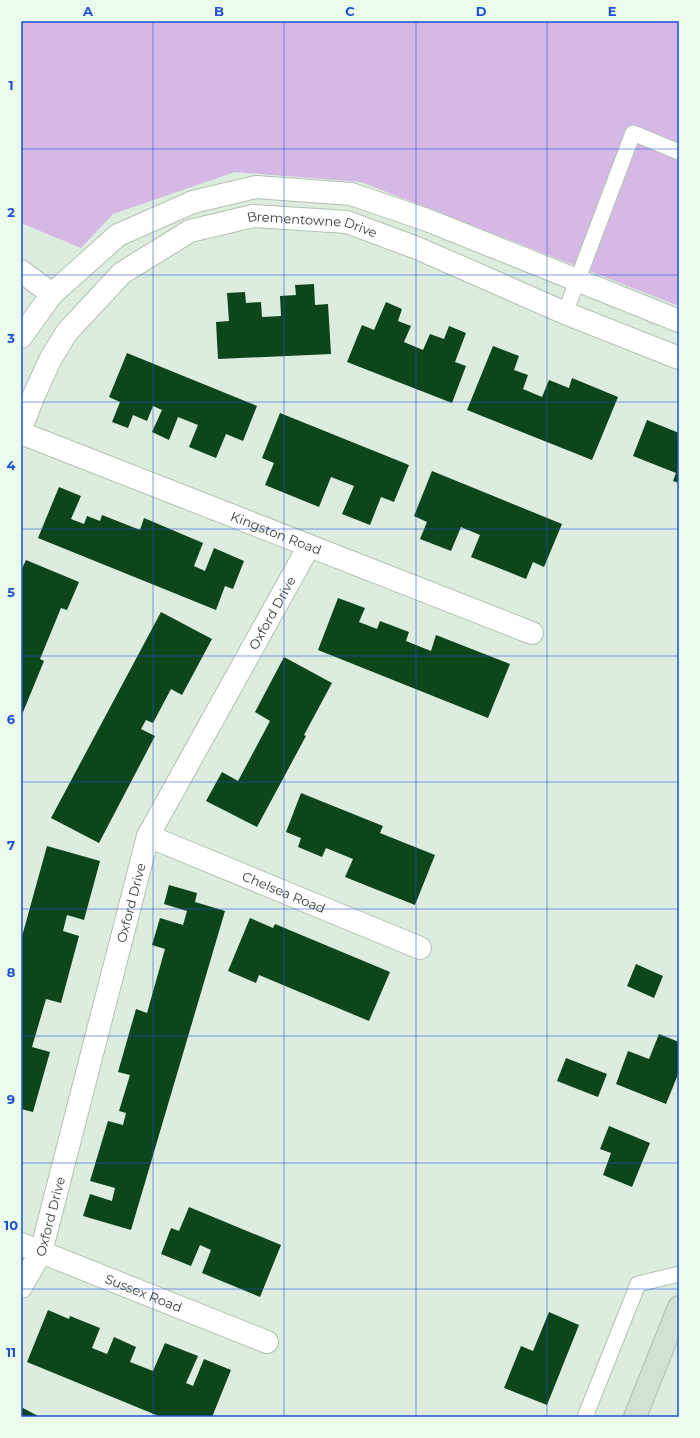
<svg xmlns="http://www.w3.org/2000/svg" width="700" height="1438" font-family="Montserrat,sans-serif">
<style>
.green{fill:#d6b8e5}
.building{fill:#0d461b}
.lines{fill:none;stroke-linecap:round;stroke-linejoin:round}
.lane-casing{stroke:#b1c1b2;stroke-width:17}
.street-casing{stroke:#b1c1b2;stroke-width:24}
.secondary-casing{stroke:#b1c1b2;stroke-width:24}
.lane{stroke:#fff;stroke-width:15}
.street{stroke:#fff;stroke-width:22}
.secondary{stroke:#d1e2d3;stroke-width:22}
.grid{fill:none;stroke:#1d4ed8;stroke-width:1;stroke-opacity:0.55}
.labels{text-anchor:middle;stroke-width:4;stroke-linejoin:round;paint-order:stroke}
.street-label{font-size:13px;fill:#373d37;stroke:#eafaeb}
.neatline{fill:none;stroke:#1d4ed8;stroke-width:1.5}
.grid-label{font-size:13px;text-anchor:middle;font-weight:bold;fill:#1d4ed8}
</style>
<rect width="100%" height="100%" fill="#dcecde"/>
<path class="green" d="M21 21H679V306L361 182 235 172 113 214 81 248 21 223Z"/>
<path class="building" d="M314 284 315 305 328 304 331 354 218 359 216 322 229 321 227 293 245 292 246 303 261 302 262 317 281 316 280 296 296 295 295 285Z
M386 302 402 309 398 321 411 326 404 342 423 350 430 334 444 339 449 326 466 333 455 362 466 366 452 403 347 362 362 325 374 330Z
M493 346 519 356 514 370 528 375 523 389 542 397 549 380 569 388 572 378 618 397 592 460 467 410Z
M127 353 257 406 243 441 226 434 216 458 189 447 198 425 178 417 169 440 152 432 162 410 153 406 147 421 133 415 128 428 112 422 120 402 109 397Z
M280 413 409 465 394 502 381 497 370 525 342 514 354 486 331 477 319 507 265 485 274 463 262 458Z
M647 420 679 433V483L673 481 676 473 633 456Z
M432 471 562 524 544 567 533 562 526 579 471 557 480 535 461 527 451 551 420 539 427 522 414 516Z
M59 487 81 496 71 519 84 524 87 516 100 521 102 515 140 530 144 518 203 543 194 566 205 571 214 548 244 561 233 589 225 586 216 610 38 538Z
M26 560 79 582 67 610 61 608 40 659 44 661 21 717V571Z
M338 598 365 608 359 622 377 629 380 621 409 632 406 641 431 651 436 635 510 664 488 718 318 650Z
M161 612 212 639 182 695 171 689 153 723 146 720 141 729 155 736 99 843 51 818Z
M284 657 332 683 304 735 306 736 257 827 206 801 222 772 238 781 270 721 255 712Z
M301 793 383 826 380 833 435 855 415 905 345 877 353 859 326 848 322 857 298 847 301 838 286 832Z
M47 846 100 861 84 920 67 915 63 931 79 936 61 1003 46 999 32 1047 50 1052 33 1112 21 1109V940Z
M169 885 197 893 195 902 225 911 131 1230 83 1216 90 1194 112 1201 115 1188 90 1181 108 1121 123 1125 126 1113 119 1111 130 1075 118 1072 136 1009 147 1013 165 949 152 945 160 918 183 925 187 911 164 904Z
M250 918 273 928 275 924 390 972 369 1021 259 975 256 983 228 971Z
M636 964 663 976 654 998 627 986Z
M659 1034 679 1042V1072L666 1104 616 1084 628 1051 649 1059Z
M566 1058 607 1074 598 1097 557 1081Z
M609 1126 650 1143 632 1187 603 1175 611 1153 600 1149Z
M189 1207 281 1245 260 1297 202 1273 211 1250 200 1245 191 1266 161 1254 171 1228 179 1231Z
M48 1310 69 1319 70 1316 100 1328 92 1348 107 1354 114 1337 136 1347 130 1362 153 1371 165 1343 198 1356 186 1383 193 1386 204 1359 231 1370 212 1417H161L27 1362Z
M549 1312 579 1325 547 1405 504 1388 521 1346 533 1351Z
M21 1407 40 1417H21Z"/>
<g class="lines">
<defs>
<path id="lane" d="M565 313 633 133 679 152
M585 1417 638 1284 679 1274"/>
<g id="street">
<path d="M21 271 52 294"/>
<path d="M21 337 52 294 118 235 193 202 256 187 351 194 427 220 679 321"/>
<path id="s1" d="M21 428 34 395 51 358 67 332 122 273 190 231 253 216 347 222 417 248 565 313 679 358"/>
<path id="s2" d="M21 433 532 633"/>
<path id="s3" d="M148 836 420 948"/>
<path id="s4" d="M21 1244 267 1342"/>
<path id="s5" d="M21 1287 41 1252 148 836 309 546"/>
</g>
<path id="secondary" d="M635 1417 679 1307"/>
</defs>
<use href="#lane" class="lane-casing"/>
<use href="#street" class="street-casing"/>
<use href="#secondary" class="secondary-casing"/>
<use href="#lane" class="lane"/>
<use href="#street" class="street"/>
<use href="#secondary" class="secondary"/>
</g>
<path class="grid" d="M153 21V1417M284 21V1417M416 21V1417M547 21V1417M21 149H679M21 275H679M21 402H679M21 529H679M21 656H679M21 782H679M21 909H679M21 1036H679M21 1163H679M21 1289H679"/>
<g class="labels">
<g class="street-label">
<text dy="5" stroke="none"><textPath href="#s1" startOffset="392">Brementowne Drive</textPath></text>
<text dy="5" stroke="none"><textPath href="#s2" startOffset="274">Kingston Road</textPath></text>
<text dy="5" stroke="none"><textPath href="#s5" startOffset="725">Oxford Drive</textPath></text>
<text dy="5" stroke="none"><textPath href="#s3" startOffset="147">Chelsea Road</textPath></text>
<text dy="5" stroke="none"><textPath href="#s5" startOffset="401">Oxford Drive</textPath></text>
<text dy="5" stroke="none"><textPath href="#s5" startOffset="77">Oxford Drive</textPath></text>
<text dy="5" stroke="none"><textPath href="#s4" startOffset="132">Sussex Road</textPath></text>
</g>
</g>
<rect width="700" height="1438" fill="none" stroke="#eafaeb" stroke-width="44"/>
<rect x="22" y="22" width="656" height="1394" class="neatline"/>
<g class="grid-label">
<text x="88" y="16">A</text>
<text x="219" y="16">B</text>
<text x="350" y="16">C</text>
<text x="481" y="16">D</text>
<text x="612" y="16">E</text>
<text x="11" y="90">1</text>
<text x="11" y="217">2</text>
<text x="11" y="343">3</text>
<text x="11" y="470">4</text>
<text x="11" y="597">5</text>
<text x="11" y="724">6</text>
<text x="11" y="850">7</text>
<text x="11" y="977">8</text>
<text x="11" y="1104">9</text>
<text x="11" y="1230">10</text>
<text x="11" y="1357">11</text>
</g>
</svg>
